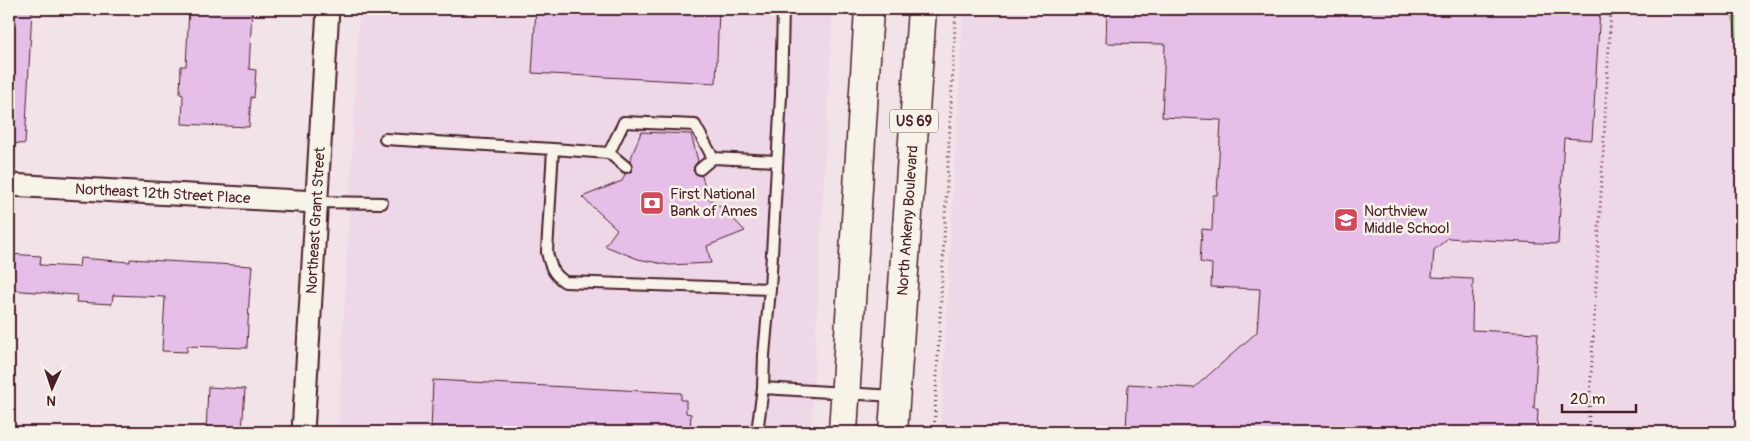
<svg xmlns="http://www.w3.org/2000/svg" width="1750" height="441" font-family="Pangolin,sans-serif">
<style>
.built{fill:#eed8e8}
.green{fill:#b2eaae;stroke:#7e846c}
.building{fill:#e5bfe8;stroke:#4a1f2b}
.lines{fill:none;stroke-linecap:round;stroke-linejoin:round}
.service-casing{stroke:#4a1f2b;stroke-width:14}
.minor-casing{stroke:#4a1f2b;stroke-width:25}
.primary-casing{stroke:#4a1f2b;stroke-width:31}
.path{stroke:#4a1f2b;stroke-width:3;stroke-dasharray:1 4;stroke-linecap:butt}
.service{stroke:#f7f3e8;stroke-width:10}
.minor{stroke:#f7f3e8;stroke-width:21}
.primary{stroke:#f7f3e8;stroke-width:28}
.labels{text-anchor:middle;stroke-width:5;stroke-linejoin:round;paint-order:stroke}
.shield{fill:#f7f3e8;stroke:#7e5f64;stroke-width:1}
.shield-label{font-size:14px;font-weight:bold;fill:#4a1f2b}
.street-label{font-size:15px;fill:#4a1f2b;stroke:#f7f3e8}
.poi-label{font-size:15px;fill:#4a1f2b;stroke:#f7f3e8;text-anchor:start}
</style>
<rect width="100%" height="100%" fill="#f2e3e8"/>
<filter id="ink" filterUnits="userSpaceOnUse"><feTurbulence type="fractalNoise" baseFrequency=".02" numOctaves="2"/><feDisplacementMap in="SourceGraphic" scale="10" xChannelSelector="R" yChannelSelector="G"/><feConvolveMatrix kernelMatrix="1 2 1 2 8 2 1 2 1" color-interpolation-filters="sRGB"/></filter>
<g filter="url(#ink)">
<path class="built" d="M359 9H833L811 432H338Z
M963 9H1741V432H940Z"/>
<path class="green" d="M1731 9H1741V55Z"/>
<path class="building" d="M9 9H32L25 144 9 143Z
M189 9H252L249 69 256 70 254 98 251 97 249 127 182 124 183 95 180 94 181 66H186Z
M536 9H719L716 83 532 73Z
M1107 9H1600L1592 140 1564 138 1558 244 1448 238 1434 250 1432 277 1473 279 1472 330 1538 333 1534 409H1538L1537 432H1126L1128 384 1194 388 1257 332 1260 289 1211 287 1212 264 1200 262 1202 229 1212 230 1213 195H1217L1221 120 1162 117 1165 44 1106 43Z
M641 132 691 134 698 161 694 166 693 171 697 175 702 176 708 198 724 209 745 231 707 246 711 263 669 265 638 259 605 246 617 229 582 197 622 181 625 174 631 172 633 165 630 161Z
M9 254 41 256 40 265 79 267 80 258 130 262V259L252 266 249 301 247 348 187 346V352L162 351 165 297 113 295 112 304 76 302 77 295 9 290Z
M433 380 681 393V400H686V413L691 414 690 432H431Z
M208 387 245 389 242 432H206Z"/>
<g class="lines">
<defs>
<path id="service" d="M385 139 553 149 547 252C550 266 553 274 565 282L770 289
M553 149 609 153 626 167
M609 153 624 122 695 125 713 158
M700 169 713 158 777 161
M316 202 382 203
M763 388 894 396
M757 432 763 388 764 355 770 289 781 96 783 9"/>
<g id="minor">
<path id="s1" d="M9 185 316 202"/>
<path id="s2" d="M303 432 328 9"/>
</g>
<g id="primary">
<path d="M843 432 869 9"/>
<path id="s3" d="M893 432 922 9"/>
</g>
</defs>
<use href="#service" class="service-casing"/>
<use href="#minor" class="minor-casing"/>
<use href="#primary" class="primary-casing"/>
<path class="path" d="M1734 205 1741 213
M934 432 956 9
M1588 432 1611 9"/>
<use href="#service" class="service"/>
<use href="#minor" class="minor"/>
<use href="#primary" class="primary"/>
</g>
</g>
<defs>
<symbol id="bank-square" viewBox="-11 -11 22 22"><rect x="-9" y="-9" width="18" height="18" rx="4" fill="#d1495b" stroke="#f7f3e8"/><path d="M-6-4H6V4H-6ZM0-2.3a2.3 2.3 0 1 0 0 4.6a2.3 2.3 0 1 0 0-4.6Z" fill="#fff"/></symbol>
<symbol id="school-square" viewBox="-11 -11 22 22"><rect x="-9" y="-9" width="18" height="18" rx="4" fill="#d1495b" stroke="#f7f3e8"/><path d="M0-5L7-2L0 1L-7-2ZM-4 1L0 2.5L4 1V4Q0 6-4 4Z" fill="#fff"/></symbol>
</defs>
<g fill-rule="evenodd">
<use href="#bank-square" x="638" y="189" width="28" height="28"/>
<use href="#school-square" x="1332" y="206" width="28" height="28"/>
</g>
<g class="labels">
<rect class="shield" x="890" y="109.5" width="48" height="23" rx="4"/>
<g class="shield-label">
<text x="914" y="126">US 69</text>
</g>
<g class="street-label">
<text dy="5" stroke="none"><textPath href="#s1" startOffset="154">Northeast 12th Street Place</textPath></text>
<text dy="5" stroke="none"><textPath href="#s2" startOffset="212">Northeast Grant Street</textPath></text>
<text dy="5" stroke="none"><textPath href="#s3" startOffset="212">North Ankeny Boulevard</textPath></text>
</g>
<g class="poi-label">
<text x="670" y="199">First National<tspan x="670" dy="17">Bank of Ames</tspan></text>
<text x="1364" y="216">Northview<tspan x="1364" dy="17">Middle School</tspan></text>
</g>
</g>
<rect width="1750" height="441" fill="none" stroke="#f7f3e8" stroke-width="30"/>
<rect x="15" y="15" width="1720" height="411" fill="none" stroke="#4a1f2b" stroke-width="2" filter="url(#ink)"/>
<g transform="translate(52 388) rotate(183)" stroke="#f7f3e8" stroke-width="4" paint-order="stroke">
<path d="M0-4L9 19L0 12L-9 19Z" fill="#4a1f2b"/>
<text y="-8" font-size="14" font-weight="bold" text-anchor="middle" fill="#4a1f2b">N</text>
</g>
<path d="M1562 404v8h74v-8" fill="none" stroke="#4a1f2b" stroke-width="2.5"/>
<text x="1570" y="404" font-size="15" fill="#4a1f2b" stroke="#f7f3e8" stroke-width="4" paint-order="stroke">20 m</text>
</svg>
